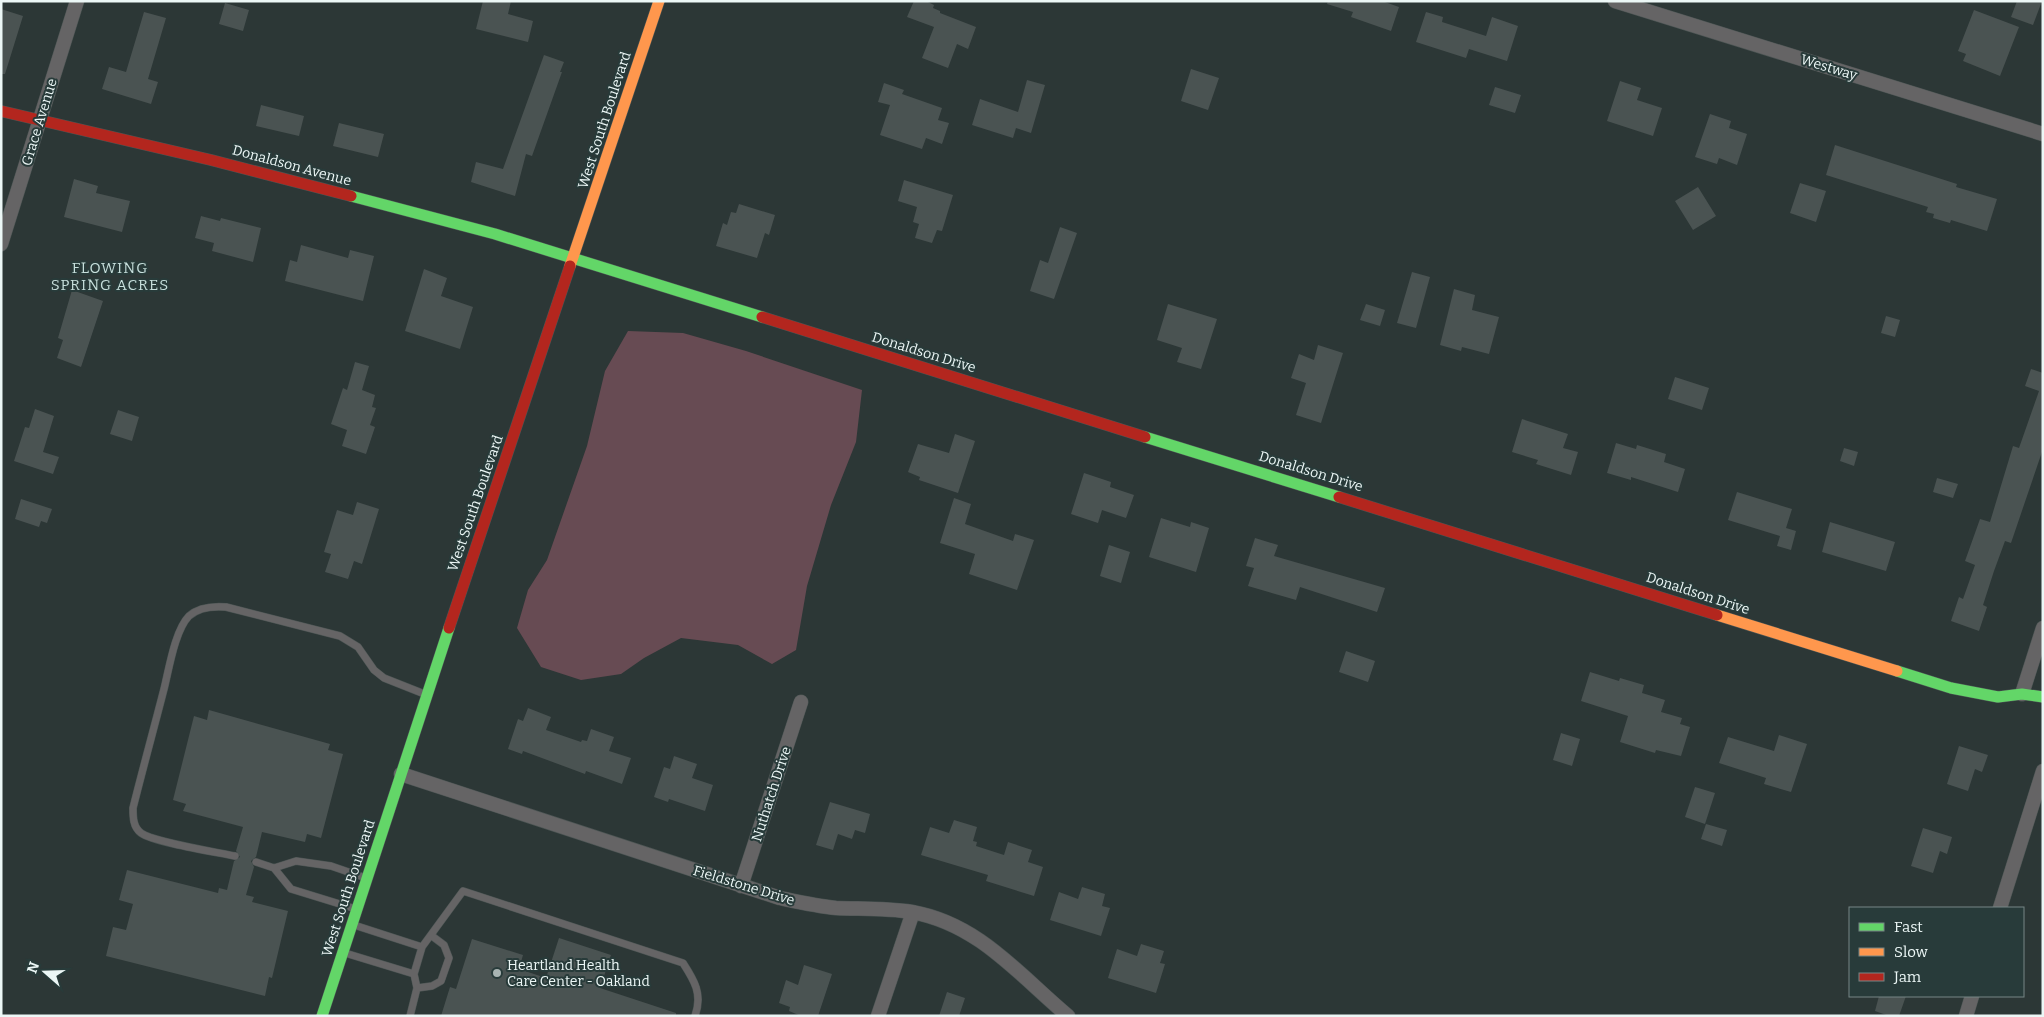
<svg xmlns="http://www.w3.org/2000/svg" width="2044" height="1017" font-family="Bitter,serif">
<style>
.green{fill:#674b53}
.building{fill:#4a5352}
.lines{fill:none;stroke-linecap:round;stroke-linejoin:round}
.lane-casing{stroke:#4c5554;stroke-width:8}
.street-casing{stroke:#4c5554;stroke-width:15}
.fast-casing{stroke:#4c5554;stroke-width:12}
.slow-casing{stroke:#4c5554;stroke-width:12}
.jam-casing{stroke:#4c5554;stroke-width:12}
.lane{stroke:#656465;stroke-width:7}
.street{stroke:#656465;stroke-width:14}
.fast{stroke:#63d668;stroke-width:11}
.slow{stroke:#ff974d;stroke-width:11}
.jam{stroke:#b3261e;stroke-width:11}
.poi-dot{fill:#a9b4b3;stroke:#283b3a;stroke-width:2}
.labels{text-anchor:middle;stroke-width:4;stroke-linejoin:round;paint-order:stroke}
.street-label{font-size:14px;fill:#ecf7f6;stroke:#283b3a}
.poi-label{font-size:14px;fill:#ecf7f6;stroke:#283b3a;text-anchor:start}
.neighbourhood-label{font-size:15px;letter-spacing:1px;fill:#c7dfdc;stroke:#283b3a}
</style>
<rect width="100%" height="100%" fill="#2c3736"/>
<path class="green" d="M628 331 683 333 746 351 862 390 856 442 831 505 807 586 796 650 772 664 738 645 681 638 644 658 621 674 581 680 541 667 517 628 528 590 547 560 587 446 605 371Z"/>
<path class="building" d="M483 1H511L508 14 533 21 528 42 476 29Z
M914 1H926L934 5 933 8 940 11V13L976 27 968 49 957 44 948 68 922 58 934 27 907 17Z
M1328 1H1382L1399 7 1391 31 1351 17 1353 12 1327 4Z
M2017 1H2042L2033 25 2011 17Z
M225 3 249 10 243 31 219 24Z
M1 9 23 16 5 74H1Z
M1974 10 2019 27 2000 76 1963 61 1966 54 1958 51Z
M144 12 166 18 148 79 158 82 151 104 102 89 109 67 126 72Z
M1426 12 1443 17 1442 22 1486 36 1492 17 1518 26 1507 61 1469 49 1466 58 1416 42Z
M544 55 564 62 560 72H562L532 156 526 154 515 196 471 182 476 162 503 169Z
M1191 69 1219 78 1208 110 1181 101Z
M1027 80 1045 85 1031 133 1016 128 1013 138 972 125 980 99 1018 112Z
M1620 81 1641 88 1637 100 1662 108 1653 136 1607 121Z
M884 83 904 90 902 94 942 108 938 120 949 123 942 144 926 138 922 149 880 135 890 105 878 102Z
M1495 87 1521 95 1515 113 1489 105Z
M261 105 304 116 299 136 256 126Z
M1710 114 1731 121 1729 128 1747 134 1737 165 1719 158 1717 164 1695 157Z
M339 123 384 134 378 157 333 146Z
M1835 145 1957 184 1956 187 1997 199 1987 231 1951 220 1950 223 1933 218 1934 214 1926 212 1928 207 1826 175Z
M74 179 98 186 96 193 130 201 122 232 64 217Z
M904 180 953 195 942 231 937 230 932 243 915 238 919 224 913 222 917 207 898 201Z
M1800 183 1826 191 1816 222 1790 213Z
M1698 187 1716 216 1693 230 1675 201Z
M739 204 775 215 769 235 765 233 757 258 716 246 723 223 727 225 731 212 736 213Z
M201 216 220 221 221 218 261 228 253 262 212 251 214 243 195 238Z
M1060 227 1077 233 1054 299 1030 291 1040 260 1048 263Z
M301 245 348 258 350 250 374 256 363 301 285 281 290 260 297 262Z
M424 269 447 278 441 296 473 307 460 349 405 331Z
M1412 272 1430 277 1416 328 1397 323Z
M1454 289 1475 295 1472 310 1499 317 1489 354 1462 347 1461 351 1440 345Z
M72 290 103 301 81 367 57 358 63 340 58 338Z
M1168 304 1217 319 1201 369 1177 362 1182 348 1157 340Z
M1366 304 1385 310 1380 326 1360 320Z
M1886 316 1900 320 1895 337 1881 333Z
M1318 345 1343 353 1321 423 1296 415 1306 383 1291 378 1299 354 1314 360Z
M355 362 369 366 362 390 375 395 372 407 376 408 370 425 375 427 366 454 342 446 347 430 331 424 343 388 347 390Z
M2031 369 2043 373V449L2011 543 2005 541 1994 571 1983 605 1987 607 1979 631 1951 621 1959 597 1963 599 1975 565 1965 561 1980 519 1990 522 2013 446 2019 448 2039 391 2025 386Z
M1675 377 1709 388 1702 410 1668 399Z
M35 409 54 416 43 452 59 457 53 474 14 461 25 427 29 428Z
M118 410 139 417 132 441 110 434Z
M1522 419 1568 434 1563 448 1578 452 1571 475 1536 464 1538 460 1512 452Z
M955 434 975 441 958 493 919 480 920 477 908 472 918 444 949 453Z
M1616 443 1636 449 1637 445 1666 454 1664 462 1685 469 1678 492 1631 477V480L1607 473Z
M1844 448 1858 452 1854 466 1840 461Z
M1084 473 1111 482 1110 487 1134 495 1126 518 1102 510 1098 523 1071 514Z
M1937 478 1958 484 1953 498 1933 492Z
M1737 492 1792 509 1786 528 1796 531 1791 550 1777 546 1780 536 1728 520Z
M954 498 971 504 965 524 1013 541 1015 534 1034 540 1017 590 969 574 975 554 940 543Z
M21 499 52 509 47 523 41 521 39 527 15 519Z
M357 502 379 509 362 564 354 561 348 579 325 572 331 554 324 552 337 510 353 515Z
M1161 518 1190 527 1191 522 1209 528 1196 572 1149 557Z
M1830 522 1895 542 1886 571 1822 552Z
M1255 538 1278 545 1274 556 1385 588 1377 612 1300 587 1296 600 1248 586 1254 568 1246 566Z
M1109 545 1130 552 1121 583 1100 576Z
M1346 651 1375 661 1368 682 1339 672Z
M1590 672 1619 681 1620 678 1644 685 1642 693 1665 700 1661 712 1682 718 1680 724 1690 727 1681 756 1656 750 1655 753 1620 742 1628 716 1581 701Z
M528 708 551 717 546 730 581 742 582 740 587 741 591 729 614 737 609 751 631 758 622 784 586 771 585 774 523 751 522 754 508 749 518 719 523 721Z
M209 710 330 744 328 750 343 754 321 838 307 834 305 842 262 832 256 857 251 861 254 867 246 895 254 897 252 902 288 911 272 978 269 977 265 996 106 956 113 927 126 930 133 904 119 900 127 870 218 893 219 888 227 890 234 861 240 857 236 851 243 827 183 811 186 804 173 800 194 716 207 720Z
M1561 733 1580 739 1572 766 1553 760Z
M1779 735 1807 744 1791 792 1764 784 1766 778 1719 763 1728 737 1774 751Z
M1959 746 1988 755 1982 772 1975 769 1968 791 1947 784Z
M674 756 697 764 692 778 713 785 705 811 669 799 668 802 654 797 664 767 670 769Z
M1695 787 1715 793 1705 824 1685 817Z
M830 802 870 814 865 833 855 830 852 839 838 834 833 850 816 845Z
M954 820 977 827 973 841 977 842 976 846 1004 855 1008 842 1032 850 1028 862 1043 867 1034 896 986 881 988 875 921 855 930 827 949 833Z
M1706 824 1727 830 1722 846 1701 839Z
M1923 828 1952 837 1947 854 1940 851 1933 873 1911 866Z
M1082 887 1105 894 1102 906 1110 908 1101 936 1050 920 1059 892 1078 899Z
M559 938 611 955 600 988 676 1013V1016H441L450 987 456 989 472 939 523 955 519 969 546 978Z
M1141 944 1164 951 1160 963 1165 964 1156 993 1108 978 1117 949 1137 956Z
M804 965 832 974 818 1016H801L789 1011 790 1007 779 1003 786 980 798 985Z
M947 992 965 998 959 1016H939Z
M1879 996H1906L1899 1016H1889L1875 1011Z"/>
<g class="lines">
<defs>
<path id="lane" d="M235 856C216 852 153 842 141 833 133 827 133 817 133 808 143 768 154 728 164 689 169 669 175 630 189 616 199 607 213 606 226 607L340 636 358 647 374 670 384 678 427 695
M256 862 274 868 296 861 331 866 366 878
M274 868 291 889 356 909
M354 925 422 947
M345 953 414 974
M417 988 432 986 441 981 449 958 444 945 432 936
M410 1016 417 988 414 974 422 947 463 891 683 963C694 980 703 994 695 1016"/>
<path id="street" d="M1615 1 2043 134
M1 244 77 1
M2022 694 2043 628
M401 774 780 898C799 902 817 906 836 908 861 909 887 908 912 912 979 924 1019 975 1068 1016
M741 886 801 702
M2000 908 2043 771
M878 1016 913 912
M1966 1016 1972 996"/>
<path id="fast" d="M351 196 495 234 762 317
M1145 437 1339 497
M1897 671 1951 688 1998 697 2022 694 2043 697
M322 1016 449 628"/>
<path id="slow" d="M570 266 659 1
M1717 615 1897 671"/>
<path id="jam" d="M1 111 211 160 351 196
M762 317 1145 437
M1339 497 1717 615
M449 628 570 266"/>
</defs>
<use href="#lane" class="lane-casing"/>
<use href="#street" class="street-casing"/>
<use href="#fast" class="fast-casing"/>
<use href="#slow" class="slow-casing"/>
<use href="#jam" class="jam-casing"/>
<use href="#lane" class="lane"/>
<use href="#street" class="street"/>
<use href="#fast" class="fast"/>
<use href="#slow" class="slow"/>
<use href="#jam" class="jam"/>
</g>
<circle class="poi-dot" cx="497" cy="973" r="5"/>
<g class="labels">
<g class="street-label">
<text transform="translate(1829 67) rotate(17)" y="5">Westway</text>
<text transform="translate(604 120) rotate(-72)" y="5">West South Boulevard</text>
<text transform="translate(39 122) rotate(-73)" y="5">Grace Avenue</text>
<text transform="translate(292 165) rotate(15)" y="5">Donaldson Avenue</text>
<text transform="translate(924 352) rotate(17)" y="5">Donaldson Drive</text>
<text transform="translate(1311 471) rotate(17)" y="5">Donaldson Drive</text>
<text transform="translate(475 503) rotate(-71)" y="5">West South Boulevard</text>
<text transform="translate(1698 593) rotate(18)" y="5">Donaldson Drive</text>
<text transform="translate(771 794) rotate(-72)" y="5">Nuthatch Drive</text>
<text transform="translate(744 885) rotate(17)" y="5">Fieldstone Drive</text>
<text transform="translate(348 888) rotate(-72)" y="5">West South Boulevard</text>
</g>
<g class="poi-label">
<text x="507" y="970">Heartland Health<tspan x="507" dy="16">Care Center - Oakland</tspan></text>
</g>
<g class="neighbourhood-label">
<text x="110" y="273">FLOWING<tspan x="110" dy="17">SPRING ACRES</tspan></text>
</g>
</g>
<rect width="2044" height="1017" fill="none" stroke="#ecf7f6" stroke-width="5"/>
<rect x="1849" y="907" width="175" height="90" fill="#283b3a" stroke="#768685"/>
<rect x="1859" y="923" width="25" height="8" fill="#63d668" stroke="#768685"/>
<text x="1894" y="932" font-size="15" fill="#ecf7f6">Fast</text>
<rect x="1859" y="948" width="25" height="8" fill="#ff974d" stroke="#768685"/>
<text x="1894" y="957" font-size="15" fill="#ecf7f6">Slow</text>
<rect x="1859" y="973" width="25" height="8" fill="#b3261e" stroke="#768685"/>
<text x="1894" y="982" font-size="15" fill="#ecf7f6">Jam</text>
<g transform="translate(45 972) rotate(290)" stroke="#283b3a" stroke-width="4" paint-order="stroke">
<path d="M0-4L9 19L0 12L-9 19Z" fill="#ecf7f6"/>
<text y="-8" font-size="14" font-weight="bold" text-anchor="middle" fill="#ecf7f6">N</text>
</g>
</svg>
